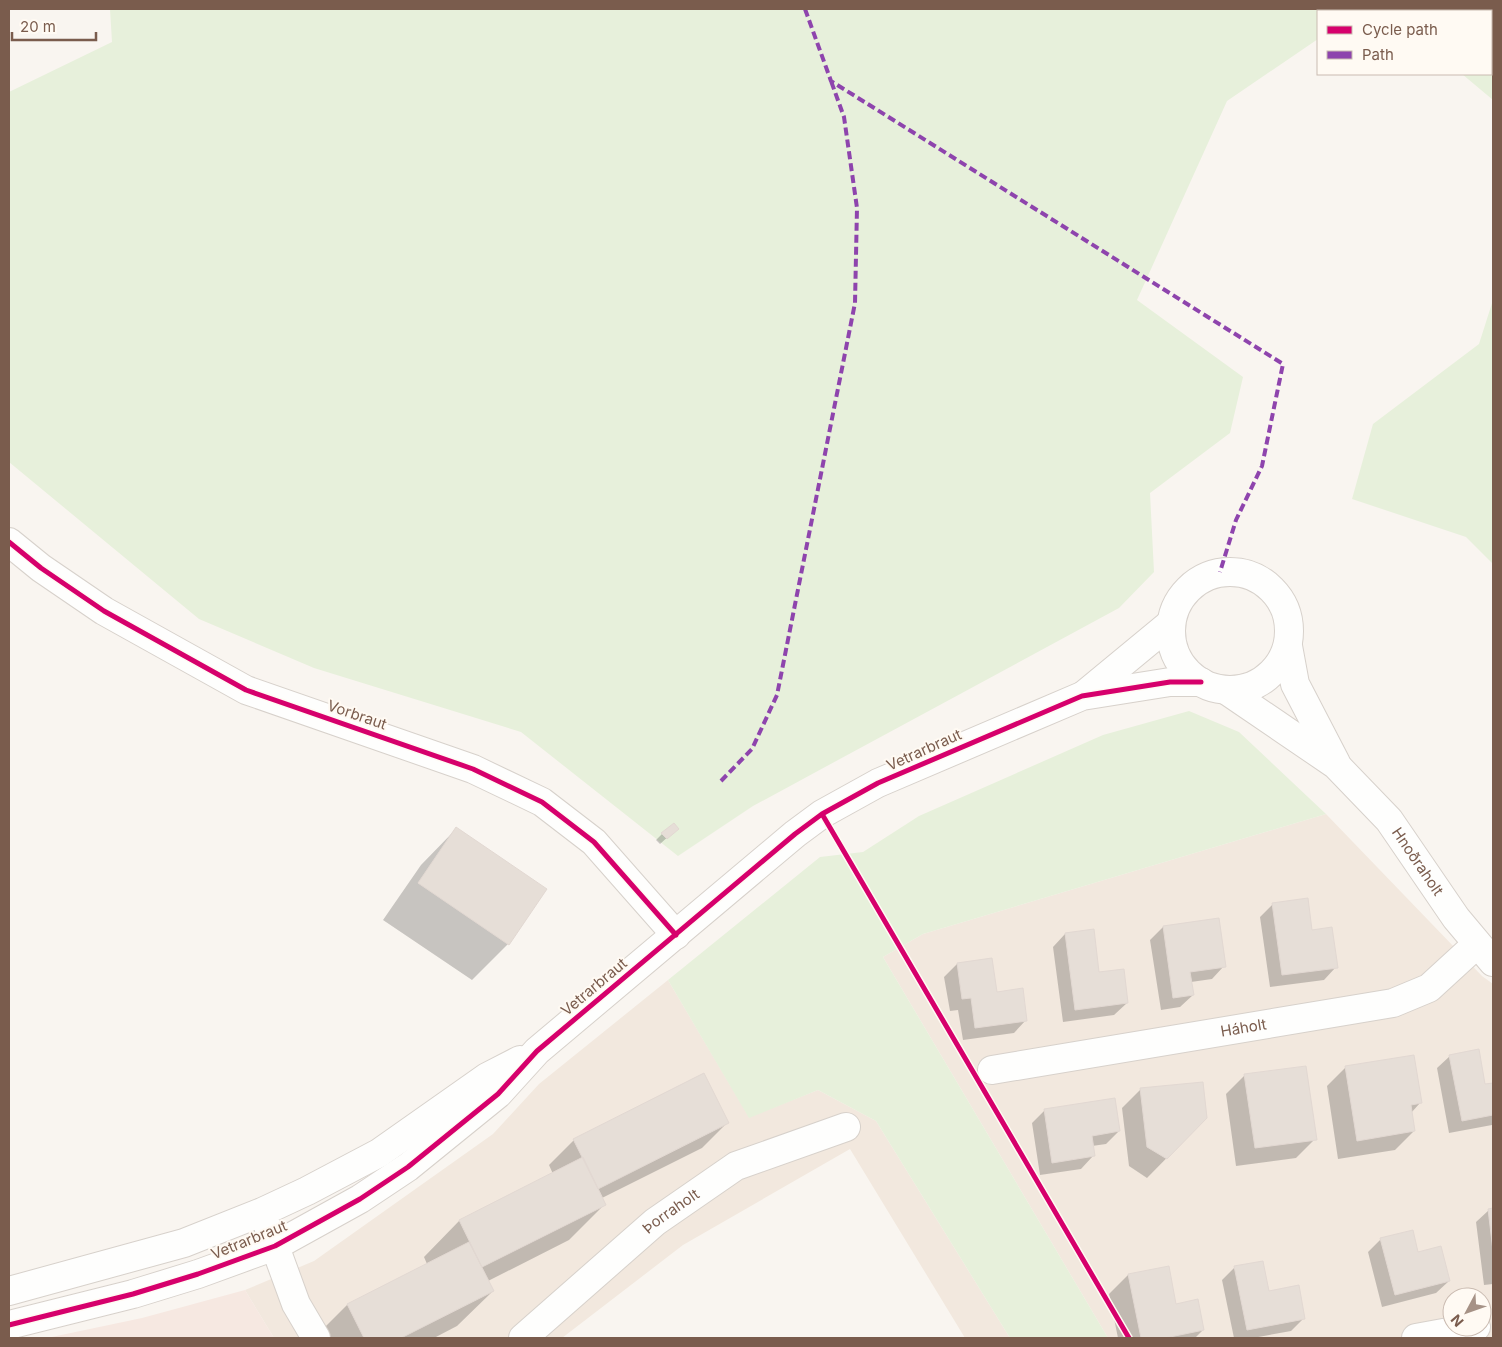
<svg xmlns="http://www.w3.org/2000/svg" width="1502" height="1347" font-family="Inter,sans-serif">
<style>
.residential{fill:#f2e8de;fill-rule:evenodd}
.commercial{fill:#f6e8e1}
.green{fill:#e7f0db}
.shadow{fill:#0003}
.building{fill:#e6ded7;stroke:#e2d8d2}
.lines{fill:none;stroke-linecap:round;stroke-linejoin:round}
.minor-casing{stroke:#d7d1cb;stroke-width:30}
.minor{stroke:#fefefd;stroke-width:28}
.quiet{stroke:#8e44ad;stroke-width:4;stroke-dasharray:8 4;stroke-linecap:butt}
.cycleway-casing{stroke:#fffaf3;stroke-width:8}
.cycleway{stroke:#d6006c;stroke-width:5}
.labels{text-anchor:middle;stroke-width:4;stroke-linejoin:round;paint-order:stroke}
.street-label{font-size:15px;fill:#7a5c4d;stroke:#fffaf3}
</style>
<rect width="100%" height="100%" fill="#f9f5f0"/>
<path class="residential" d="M1326 814 1482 976 1493 984V1338H1108L883 957 923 934ZM1452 1297H1482V1327H1452Z
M668 980 749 1117 818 1090 876 1121 1010 1338H965L850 1149 683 1245 562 1338H274L245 1290 314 1261 493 1134 539 1084Z"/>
<path class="commercial" d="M245 1290 274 1338H47L142 1318Z"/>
<path class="green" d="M110 9H1493V100L1462 74H1491V11H1318V39L1227 101 1137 300 1243 377 1230 433 1150 493 1154 572 1119 608 753 806 678 856 521 732 314 668 199 619 9 462V92L112 42Z
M1493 300V564L1466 537 1352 499 1373 424 1479 344Z
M1189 711 1239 732 1326 814 923 934 883 957 1108 1338H1010L876 1121 818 1090 749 1118 668 980 820 857 863 852 919 816 1103 735Z"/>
<path class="shadow" d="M456 829 545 890 508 944 472 980 383 920 421 865Z
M662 834H671L660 844 656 840Z
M1273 904 1311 931 1336 967 1324 980 1270 987 1260 917Z
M1218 919 1224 966 1212 979 1191 982 1193 995 1180 1007 1161 1010 1150 940 1163 927Z
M1065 934 1098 973 1127 1003 1114 1015 1063 1022 1053 947Z
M991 959 996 993 1026 1020 1014 1033 963 1040 958 1010 950 1011 944 977 957 964Z
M1450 1056 1484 1085 1493 1084 1492 1125 1449 1133 1437 1068Z
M1346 1067 1420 1103 1411 1113 1414 1131 1395 1150 1338 1159 1327 1086Z
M1245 1075 1315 1139 1296 1158 1236 1166 1226 1094Z
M1141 1089 1206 1118 1147 1178 1129 1166 1122 1108Z
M1045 1110 1119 1131 1106 1144 1092 1146 1093 1156 1081 1169 1040 1175 1032 1123Z
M727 1123 702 1148 602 1198 605 1204 569 1240 488 1281 493 1291 457 1326 434 1338H314L347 1305 427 1264 424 1257 459 1221 553 1174 549 1165 574 1140Z
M1493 1209V1284L1484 1285 1476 1222 1489 1210Z
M1381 1239 1417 1253 1449 1281 1436 1293 1382 1307 1368 1252Z
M1168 1267 1175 1305 1203 1330 1195 1338H1118L1109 1294 1128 1275Z
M1235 1267 1268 1293 1304 1318 1291 1331 1253 1338H1234L1222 1280Z"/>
<path class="building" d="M674 823 679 829 667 839 661 833Z
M456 827 547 889 509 945 418 883Z
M1308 898 1312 930 1332 927 1338 968 1282 975 1272 903Z
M1219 918 1226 967 1190 972 1194 995 1173 998 1163 926Z
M1094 929 1099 972 1124 969 1128 1003 1075 1010 1065 933Z
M992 958 997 992 1023 988 1027 1021 975 1028 971 998 962 999 957 963Z
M1479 1049 1485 1084 1493 1083V1115L1462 1121 1449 1055Z
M1414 1055 1422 1103 1411 1105 1415 1131 1357 1141 1345 1066Z
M1306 1066 1317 1140 1255 1148 1244 1074Z
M704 1073 729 1123 598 1189 573 1139Z
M1203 1082 1207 1118 1167 1159 1147 1147 1140 1088Z
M1115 1098 1120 1131 1092 1136 1095 1156 1052 1163 1044 1109Z
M583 1157 606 1205 482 1267 459 1220Z
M1493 1208V1251L1488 1209Z
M1413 1230 1418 1252 1441 1246 1450 1281 1395 1295 1380 1238Z
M469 1242 494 1291 401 1338H364L347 1304Z
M1263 1261 1269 1291 1299 1285 1305 1319 1247 1330 1234 1266Z
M1169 1266 1176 1304 1198 1299 1204 1330 1165 1338H1141L1128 1274Z"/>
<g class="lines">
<defs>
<g id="minor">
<path d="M9 542 41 568 104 611 246 690 473 769 542 802 594 842 676 935"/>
<circle cx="1230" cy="631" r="59"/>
<path d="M1288 646 1295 684 1336 763"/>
<path id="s1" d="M1226 690 1336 765 1389 820 1456 918 1493 962"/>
<path d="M1085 694 1171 623"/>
<path id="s2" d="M992 1070 1393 1003 1429 988 1477 944"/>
<path d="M269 1230 296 1304 316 1338"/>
<path d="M9 1291 184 1243 262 1212 307 1191 379 1153 487 1077 520 1060"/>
<path d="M9 1325 133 1294 198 1274 275 1246 360 1199 408 1167 498 1094 537 1051 795 834 822 814 878 783 1082 696 1170 682H1201"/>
<path id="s3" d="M523 1338 655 1222 736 1166 846 1127"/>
<path d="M1416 1338 1476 1327"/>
</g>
</defs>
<use href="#minor" class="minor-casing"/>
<use href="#minor" class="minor"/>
<path class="quiet" d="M805 9 831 81 1283 364 1262 466 1236 520 1220 572
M721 781 752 749 777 695 855 303 857 208 844 117 831 81"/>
<defs>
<path id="cycleway" d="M9 542 41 568 104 611 246 690 473 769 542 802 594 842 676 935
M822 814 1129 1338
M9 1325 133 1294 198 1274 275 1246 360 1199 408 1167 498 1094 537 1051 795 834 822 814 878 783 1082 696 1170 682H1201"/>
</defs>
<use href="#cycleway" class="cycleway-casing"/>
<use href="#cycleway" class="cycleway"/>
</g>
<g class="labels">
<g class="street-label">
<text transform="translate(357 715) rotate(19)" y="5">Vorbraut</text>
<text transform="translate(924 750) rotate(-24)" y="5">Vetrarbraut</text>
<text dy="5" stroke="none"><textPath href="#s1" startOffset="260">Hnoðraholt</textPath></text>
<text transform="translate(594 987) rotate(-40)" y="5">Vetrarbraut</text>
<text dy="5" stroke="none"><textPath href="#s2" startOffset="255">Háholt</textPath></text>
<text dy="5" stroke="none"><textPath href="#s3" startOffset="195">Þorraholt</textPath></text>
<text transform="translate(249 1240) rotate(-22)" y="5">Vetrarbraut</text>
</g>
</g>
<rect width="1502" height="1347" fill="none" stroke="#7a5c4d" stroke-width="20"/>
<rect x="1317" y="10" width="175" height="65" fill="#fffaf3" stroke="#cabbb1"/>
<rect x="1327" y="26" width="25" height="8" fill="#d6006c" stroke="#cabbb1"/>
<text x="1362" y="35" font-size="15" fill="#7a5c4d">Cycle path</text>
<rect x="1327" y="51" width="25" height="8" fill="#8e44ad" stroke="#cabbb1"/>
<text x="1362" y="60" font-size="15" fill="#7a5c4d">Path</text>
<g transform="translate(1467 1312) rotate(229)"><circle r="24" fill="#fffaf3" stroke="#cabbb1"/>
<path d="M0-4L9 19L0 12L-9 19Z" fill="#a69286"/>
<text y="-8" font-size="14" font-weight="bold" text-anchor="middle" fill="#7a5c4d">N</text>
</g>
<path d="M12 32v8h84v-8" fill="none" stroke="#7a5c4d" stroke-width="2.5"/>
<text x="20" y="32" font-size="15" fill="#7a5c4d" stroke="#fffaf3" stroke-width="4" paint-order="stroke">20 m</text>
</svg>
